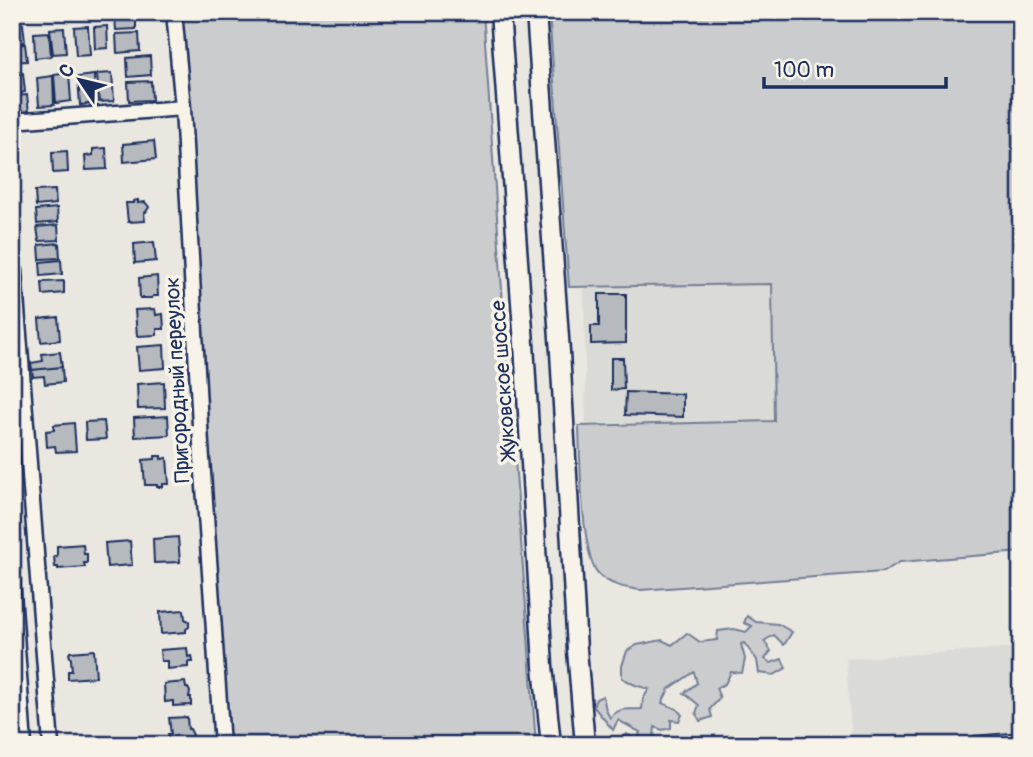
<svg xmlns="http://www.w3.org/2000/svg" width="1033" height="757" font-family="Pangolin,sans-serif">
<style>
.built{fill:#dadad6}
.green{fill:#cbcccd;stroke:#737e96;stroke-width:2}
.building{fill:#b6babf;stroke:#1b2f5e;stroke-width:2}
.lines{fill:none;stroke-linecap:round;stroke-linejoin:round}
.minor-casing{stroke:#1b2f5e;stroke-width:19}
.major-casing{stroke:#1b2f5e;stroke-width:23}
.minor{stroke:#f7f3e8;stroke-width:14}
.major{stroke:#f7f3e8;stroke-width:18}
.labels{text-anchor:middle;stroke-width:7;stroke-linejoin:round;paint-order:stroke}
.street-label{font-size:21px;fill:#1b2f5e;stroke:#f7f3e8}
</style>
<rect width="100%" height="100%" fill="#eae7e0"/>
<filter id="ink" filterUnits="userSpaceOnUse"><feTurbulence type="fractalNoise" baseFrequency=".0143" numOctaves="2"/><feDisplacementMap in="SourceGraphic" scale="14" xChannelSelector="R" yChannelSelector="G"/><feConvolveMatrix kernelMatrix="1 2 1 2 8 2 1 2 1" color-interpolation-filters="sRGB"/></filter>
<g filter="url(#ink)">
<path class="built" d="M772 283 774 421 586 424 584 287Z
M1021 647V745H852L846 659Z"/>
<path class="green" d="M168 12H483L508 378 505 386 512 419 536 745H226L213 543Z
M549 12H1021V552L900 562 883 572 641 590C625 588 608 585 597 572 581 552 580 455 579 426L774 421 772 284 569 287Z
M747 616 756 622 778 624 792 632 784 645 774 635 764 641 771 651 765 659 771 663 782 659 786 668 774 675 759 673 757 660 744 643 741 644 745 659 742 673 731 672 725 684 716 688 720 698 710 709 712 717 700 721 696 713 699 705 684 693 697 683 694 672 669 689 662 703 677 709 682 715 679 721 671 720V728L662 730 655 727 654 736 659 740 656 745H627L623 738 627 734 638 741 640 732 618 720 613 730 593 706 596 699 603 696 606 710 610 718C620 706 628 710 642 709L643 699 649 689 635 685 622 678V666L627 651 637 645 662 640 672 645 687 633 700 642 717 640 718 631 734 629 746 632 752 626 744 623Z"/>
<path class="building" d="M130 13H134L136 16V29L116 30 115 17 130 16Z
M23 24 25 42 12 43V25Z
M88 26 90 55 76 56 74 27Z
M107 26 108 48 95 49 94 27Z
M64 28 66 53 53 54 50 29Z
M49 32 51 56 35 58 34 33Z
M139 33 140 51 117 53 116 34Z
M25 44 27 61 12 62V45Z
M150 56 151 75 128 77 127 58Z
M23 73 25 92 12 94V74Z
M69 73 71 101 56 103 54 75Z
M112 73 114 101 99 102 97 74Z
M94 75 95 103 80 105 78 77Z
M53 76 54 105 39 106 37 78Z
M151 81 152 100 129 101 128 82Z
M27 95 29 112 12 114V96Z
M154 141 156 159 124 162 123 144Z
M106 148 107 169 86 170 85 156 93 155V149Z
M67 151 68 172 53 173 52 152Z
M55 190 56 204 36 206 35 191Z
M138 200V203L145 202 149 207 146 212 144 213 145 221 128 222 126 203H133V201Z
M57 208 58 222 37 224 36 210Z
M58 225 59 240 39 241 37 227Z
M154 242 156 261 135 263 134 244Z
M59 243 60 258 40 259 39 245Z
M61 260 62 274 41 276 40 262Z
M157 276 158 296H153L152 298H140L139 278Z
M64 281V293L43 295 42 282Z
M599 294H626V343L591 344V326H599Z
M155 309 156 315 163 314 164 329H157V335L137 336 135 310Z
M58 317 60 340 41 342 39 319Z
M164 345 165 368 139 370 137 347Z
M60 352 62 367 32 370 31 363 43 361 42 354Z
M611 358H623L624 389 611 390Z
M62 367 63 382 45 384 44 376 33 377 32 370Z
M164 382 165 408 138 409 137 384Z
M626 392 683 394V417L625 415Z
M168 416 169 435 135 437 134 418Z
M104 421 106 439 86 440 85 422Z
M74 423 76 451 56 452 55 446 47 447 46 431 54 430V425Z
M155 456H161V459L167 458 169 484H163V487H157V485H145L143 460 155 459Z
M178 537 180 562 154 563 153 539Z
M130 541 132 565 107 567 105 543Z
M83 544 84 554H87V563H84L85 567 58 569V567H55L54 556H57V546Z
M184 610 185 619 189 621V627L186 629V632L161 634 160 612Z
M187 648 188 657 192 656 193 662H188V667L167 669V661H161L160 650Z
M94 650 96 677 68 679V671H72L71 659 69 654 70 652Z
M185 682 186 688H188L190 692 189 697H191V705L173 706V701L165 702 164 684Z
M187 717 188 729H190L193 735 191 741H183V744L177 745V742H169L168 734H171L169 718Z
M1021 732V745H975L974 736Z
M758 735V745H703V739Z"/>
<g class="lines">
<defs>
<path id="minor" d="M174 12 183 108 201 444 222 745
M12 121 183 108
M12 245 51 745
M12 579 24 745"/>
<path id="major" d="M500 12 524 344 543 666 551 745
M536 12 560 352 577 650 585 745"/>
</defs>
<use href="#minor" class="minor-casing"/>
<use href="#major" class="major-casing"/>
<use href="#minor" class="minor"/>
<use href="#major" class="major"/>
</g>
</g>
<g class="labels">
<g class="street-label">
<text transform="translate(177 380) rotate(-93)" y="7">Пригородный переулок</text>
<text transform="translate(503 380) rotate(-94)" y="7">Жуковское шоссе</text>
</g>
</g>
<rect width="1033" height="757" fill="none" stroke="#f7f3e8" stroke-width="42"/>
<rect x="21" y="21" width="991" height="715" fill="none" stroke="#1b2f5e" stroke-width="2.5" filter="url(#ink)"/>
<g transform="translate(80 80) rotate(305)" stroke="#f7f3e8" stroke-width="5" paint-order="stroke">
<path d="M0-5L12 26L0 18L-12 26Z" fill="#1b2f5e"/>
<text y="-10" font-size="19" font-weight="bold" text-anchor="middle" fill="#1b2f5e">С</text>
</g>
<path d="M764 77v10h182v-10" fill="none" stroke="#1b2f5e" stroke-width="3.5"/>
<text x="774" y="77" font-size="21" fill="#1b2f5e" stroke="#f7f3e8" stroke-width="5" paint-order="stroke">100 m</text>
</svg>
